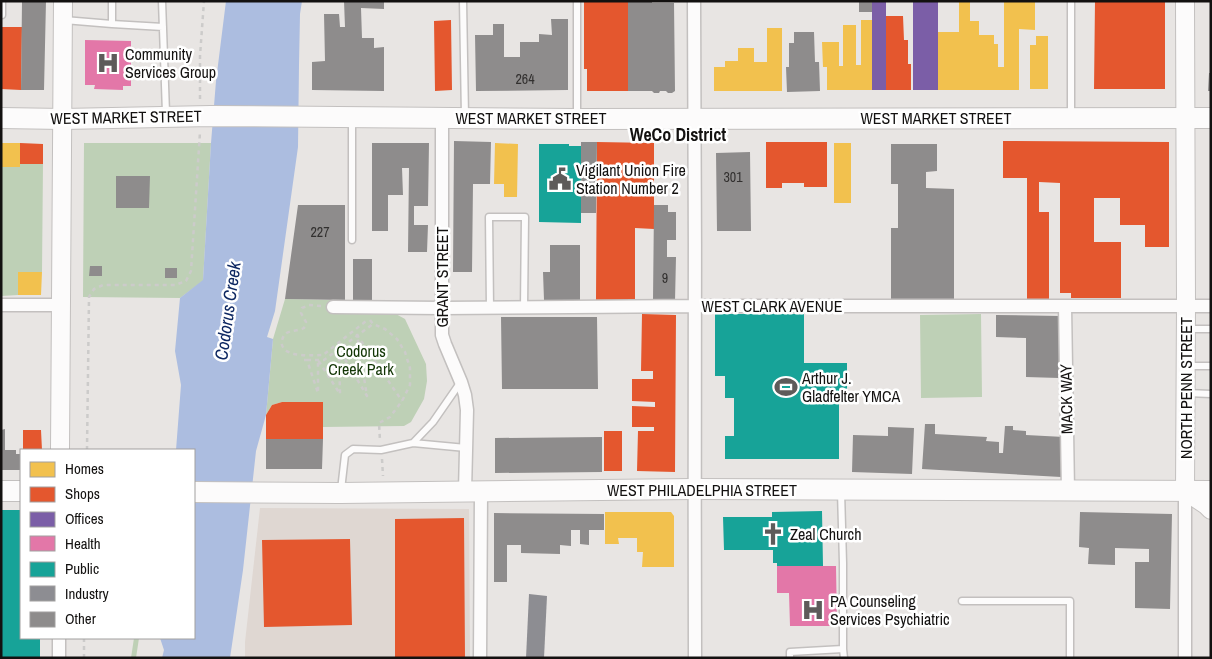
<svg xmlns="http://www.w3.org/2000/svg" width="1212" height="659" font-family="'Archivo Narrow',sans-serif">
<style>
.built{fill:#dfd7d2}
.green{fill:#bed0b6}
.water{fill:#acbde0}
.homes{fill:#f2c14e}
.shops{fill:#e4572e}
.offices{fill:#7b5ea7}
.health{fill:#e377a8}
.public{fill:#17a398}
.industry{fill:#8d8d92}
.building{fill:#8e8c8c}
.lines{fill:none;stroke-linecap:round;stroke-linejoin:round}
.lane-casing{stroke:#c3c0bf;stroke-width:9}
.street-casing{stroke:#c3c0bf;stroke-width:15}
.secondary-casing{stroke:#c3c0bf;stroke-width:20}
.primary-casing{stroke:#c3c0bf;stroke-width:22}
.path{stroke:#cccbca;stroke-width:2.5;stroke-dasharray:4 4;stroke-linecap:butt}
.lane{stroke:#fcfbfb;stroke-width:6}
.street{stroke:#fcfbfb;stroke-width:12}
.secondary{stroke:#fcfbfb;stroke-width:18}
.primary{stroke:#fcfbfb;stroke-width:20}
.labels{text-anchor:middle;stroke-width:5;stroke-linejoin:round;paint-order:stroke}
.number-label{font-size:14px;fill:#32302f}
.poi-label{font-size:16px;fill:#131110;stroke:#fff;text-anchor:start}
.street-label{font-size:16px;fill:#131110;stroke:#fff}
.park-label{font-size:16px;fill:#113504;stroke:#fff}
.neighbourhood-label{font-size:18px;font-weight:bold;fill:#131110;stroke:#fff}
.water-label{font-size:18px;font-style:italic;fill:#0e2862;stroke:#fff}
</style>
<rect width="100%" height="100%" fill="#e8e5e3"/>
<path class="built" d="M260 508 469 509 470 658H245V642Z"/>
<path class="green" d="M84 143H211L203 281 180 298 83 297Z
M20 164H43L42 272H18V295L1 296V167H20Z
M285 299 372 301 405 319 426 364 427 381 424 399 411 422 404 426 323 427 322 402H282L272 405 266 415 273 339Z
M981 314 982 397 921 398 920 315Z
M134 638H139L136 658H131Z"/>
<path class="water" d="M226 1H302L300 14 299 65 298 147 275 311 267 337 273 339 266 415 256 451 243 570 230 658H162L164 650 160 638H194V450H176L181 385 175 351 180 298 203 280 211 143 216 81Z"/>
<path class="homes" d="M959 1H970V21H979V35H994V44H998V67H1004V2H1035V30L1019 29V90H938V32H959Z
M861 20H872V90H827V67H823L822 42H839V66H843V25H856V65H861Z
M767 28H782V91H714V67H725V61H738V48H754V62H767Z
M1036 36H1048V89H1030V45H1036Z
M1 143H20V167H1Z
M495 143 518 144 517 197H504V184H494Z
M834 143H851V203H834Z
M18 272H42L41 295H18Z
M605 512H671L674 516V567H642L643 552H637V538H618L619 544H605Z"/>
<path class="shops" d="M584 1H628V91H587V69H584Z
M1095 1H1165V89H1094Z
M886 16H903L904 40H908V64H911V90H886Z
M451 20 452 90 435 91 434 21Z
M1 27H22L21 90 1 89Z
M1003 141 1169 142V247H1145V225H1120V198H1094V242H1121V298H1071V293H1060V183L1039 182V212H1049V300H1027V178H1003Z
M597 142 654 143V229L635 228V301L596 300Z
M766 142H827V187H804V183H782V188H766Z
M20 143 43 144V164H20Z
M642 314 676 315 675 472 637 471 638 431H654V427H632V406L655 407V402L632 401V379H653V371H641Z
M282 402H323V439H266V415L272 405Z
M23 430H41L42 450H23Z
M604 431H622V471H604Z
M464 518 465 658H395V519Z
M350 539 352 625 264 627 262 540Z"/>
<path class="offices" d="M872 1H886V90H872Z
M913 1H938V90H913Z"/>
<path class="health" d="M85 40 131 41V86H123V90L94 89 95 85H85Z
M777 566H836L837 626H790L789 593H777Z"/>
<path class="public" d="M539 144H569V146H581V223L539 222Z
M715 314H804V363H847V398H839V459H725V436H734V398H725V376H715Z
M1 510H21V638H40V658H1Z
M822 511 823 566H777V563H773V550H724L723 517H772V512Z"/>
<path class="industry" d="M529 594 547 596 544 658H526Z"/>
<path class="building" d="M22 1H46L44 90H21Z
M344 1H384V9L361 8 362 38H374V48L384 47V91L312 90V62L325 61 324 14H339L340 27H345Z
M628 1H652V3H674L675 91 672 93H668L666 91H660L659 93H654L652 91H628Z
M859 1H872V12H859Z
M551 19H568V90L476 91 475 35H493V24H504V57H520V42H539V34L552 35Z
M794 32H814L815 62H819L820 91 787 92 786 67H789V43H794Z
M1209 73H1211V91H1208Z
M454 141 491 142 490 184H473L472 272H453Z
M581 142H597L596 213H581Z
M372 143H429L428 206H414V225H428L427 252H408L409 168H402L403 195H388V231H372Z
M891 144H937V171L926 172V188L954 189V301H891V228H898V184H891Z
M750 152 751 231H717L716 153Z
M116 176H150L149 208H116Z
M298 205H345V300L285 299Z
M654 205H668V212H676V240H667V257H676L675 301H653Z
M550 245H580V300H544L543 272H550Z
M353 259H372V301H353Z
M90 266H102V276H89Z
M165 268H177V278H165Z
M996 315 1060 316 1059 378 1026 377V338L996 337Z
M501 317H597L598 389H502Z
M925 424H935V434L987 437 986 441 999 442V453H1003L1005 426H1013V430L1026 431V435L1064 437 1061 477 922 469Z
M888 427 914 428 912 474 852 472 853 435 888 436Z
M5 429V450H16V454H21V470H1V430Z
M602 437V472L495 473V438Z
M266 439H323L322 469H266Z
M1080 512 1172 514 1170 609 1135 608V562H1149V549L1115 548V565L1088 564 1089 548 1079 547Z
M494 513 604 514V530H589V545L580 544V530H571V546L560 545V554L521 553V545H507V582H494Z"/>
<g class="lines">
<defs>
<path id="lane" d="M112 1V24L163 27
M162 1 166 113
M463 1 465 117
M577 1V118
M1071 1V116
M2 15V1
M64 20 112 24
M352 121V240
M490 308 489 217H525L524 308
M1187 329H1211
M1187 366H1211
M1187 393 1211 394
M413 443 466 448
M341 490 345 455 353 449 381 450 413 443 433 422 460 383
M962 601H1070V658
M843 649 844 658
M790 658V652L843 649V563L841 491"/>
<path id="street" d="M694 1C696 220 694 439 695 658
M442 118V335L445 344 461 382 465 395 467 410 465 491
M1 305H62
M1065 306 1068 491
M333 307 442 308 695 306H1211
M1185 491V658
M59 658V638
M480 658 481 492"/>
<path id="secondary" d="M1185 1 1186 306 1185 491 1206 505 1211 510
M60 450 63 1"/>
<path id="primary" d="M1 118 63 119 211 116 577 119 1211 118
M1 491H21
M194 492 340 493 694 489 1211 491"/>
</defs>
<use href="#lane" class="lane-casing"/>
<use href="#street" class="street-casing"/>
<use href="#secondary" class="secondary-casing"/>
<use href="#primary" class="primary-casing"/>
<path class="path" d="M200 99V56L204 1
M321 306 309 305 302 308 301 313 306 322 304 328C299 331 290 330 285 334 283 336 281 342 282 345 286 358 312 355 323 355L366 321
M370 320 373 324 385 329 397 339 405 352 410 368V385L402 401 390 417 379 423 380 441
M304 360H307L318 393V360L340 394 339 349 367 396 357 335 402 401
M307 360H324L373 324
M87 450 89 297 94 289 103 285H175L186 281 191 271 200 132
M382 459 383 476
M84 658V638"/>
<use href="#lane" class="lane"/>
<use href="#street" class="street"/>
<use href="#secondary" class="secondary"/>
<use href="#primary" class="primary"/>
</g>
<defs>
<symbol id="hospital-bare" viewBox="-9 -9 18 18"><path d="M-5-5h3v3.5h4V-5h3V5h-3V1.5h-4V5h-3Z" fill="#5e5b5a" stroke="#fff" stroke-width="2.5" paint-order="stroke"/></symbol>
<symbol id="civic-bare" viewBox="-9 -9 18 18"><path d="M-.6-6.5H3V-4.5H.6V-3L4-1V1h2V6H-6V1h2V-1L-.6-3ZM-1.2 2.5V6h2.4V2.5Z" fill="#5e5b5a" stroke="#fff" stroke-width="2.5" paint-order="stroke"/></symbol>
<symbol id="stadium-bare" viewBox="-9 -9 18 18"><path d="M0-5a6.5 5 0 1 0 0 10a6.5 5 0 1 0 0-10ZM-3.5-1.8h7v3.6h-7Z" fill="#5e5b5a" stroke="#fff" stroke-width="2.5" paint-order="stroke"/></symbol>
<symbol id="church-bare" viewBox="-9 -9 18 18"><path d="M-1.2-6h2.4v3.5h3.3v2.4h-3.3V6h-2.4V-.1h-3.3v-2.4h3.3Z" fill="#5e5b5a" stroke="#fff" stroke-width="2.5" paint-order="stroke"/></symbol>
</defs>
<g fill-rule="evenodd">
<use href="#hospital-bare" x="92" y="47" width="32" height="32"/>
<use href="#civic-bare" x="544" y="163" width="32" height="32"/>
<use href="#stadium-bare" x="770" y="371" width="32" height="32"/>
<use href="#church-bare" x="757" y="518" width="32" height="32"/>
<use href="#hospital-bare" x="797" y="594" width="32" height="32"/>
</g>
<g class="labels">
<g class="number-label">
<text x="525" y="84">264</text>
<text x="733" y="182">301</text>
<text x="320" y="237">227</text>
<text x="665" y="283">9</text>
</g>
<g class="poi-label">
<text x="125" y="60">Community<tspan x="125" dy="18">Services Group</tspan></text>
<text x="576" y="176">Vigilant Union Fire<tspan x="576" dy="18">Station Number 2</tspan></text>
<text x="802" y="384">Arthur J.<tspan x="802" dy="18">Gladfelter YMCA</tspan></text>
<text x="790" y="540">Zeal Church</text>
<text x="830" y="607">PA Counseling<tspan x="830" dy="18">Services Psychiatric</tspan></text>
</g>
<g class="street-label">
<text transform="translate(126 117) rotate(-1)" y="6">WEST MARKET STREET</text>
<text x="531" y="124">WEST MARKET STREET</text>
<text x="936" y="124">WEST MARKET STREET</text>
<text transform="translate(442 277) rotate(-90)" y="6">GRANT STREET</text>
<text x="772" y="312">WEST CLARK AVENUE</text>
<text transform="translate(1186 388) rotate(-90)" y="6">NORTH PENN STREET</text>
<text transform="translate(1066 399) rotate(-91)" y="6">MACK WAY</text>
<text x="702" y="496">WEST PHILADELPHIA STREET</text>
</g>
<g class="park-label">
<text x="361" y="357">Codorus<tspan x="361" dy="18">Creek Park</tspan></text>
</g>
<g class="neighbourhood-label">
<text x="678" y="141">WeCo District</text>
</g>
<g class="water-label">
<text transform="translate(228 311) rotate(-82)" y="6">Codorus Creek</text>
</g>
</g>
<rect width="1212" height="659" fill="none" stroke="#131110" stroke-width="5"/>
<rect x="20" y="449" width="175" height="190" fill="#ffffff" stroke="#a1a09f"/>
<rect x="30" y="462" width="25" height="15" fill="#f2c14e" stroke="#a1a09f"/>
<text x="65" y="474" font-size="15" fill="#131110">Homes</text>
<rect x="30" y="487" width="25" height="15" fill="#e4572e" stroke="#a1a09f"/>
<text x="65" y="499" font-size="15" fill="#131110">Shops</text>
<rect x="30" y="512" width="25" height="15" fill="#7b5ea7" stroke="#a1a09f"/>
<text x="65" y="524" font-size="15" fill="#131110">Offices</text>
<rect x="30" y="536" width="25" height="15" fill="#e377a8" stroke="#a1a09f"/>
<text x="65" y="549" font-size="15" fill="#131110">Health</text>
<rect x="30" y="562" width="25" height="15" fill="#17a398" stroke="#a1a09f"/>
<text x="65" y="574" font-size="15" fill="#131110">Public</text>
<rect x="30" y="586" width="25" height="15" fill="#8d8d92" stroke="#a1a09f"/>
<text x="65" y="599" font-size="15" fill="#131110">Industry</text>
<rect x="30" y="612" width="25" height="15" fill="#8e8c8c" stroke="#a1a09f"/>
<text x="65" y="624" font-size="15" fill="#131110">Other</text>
</svg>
